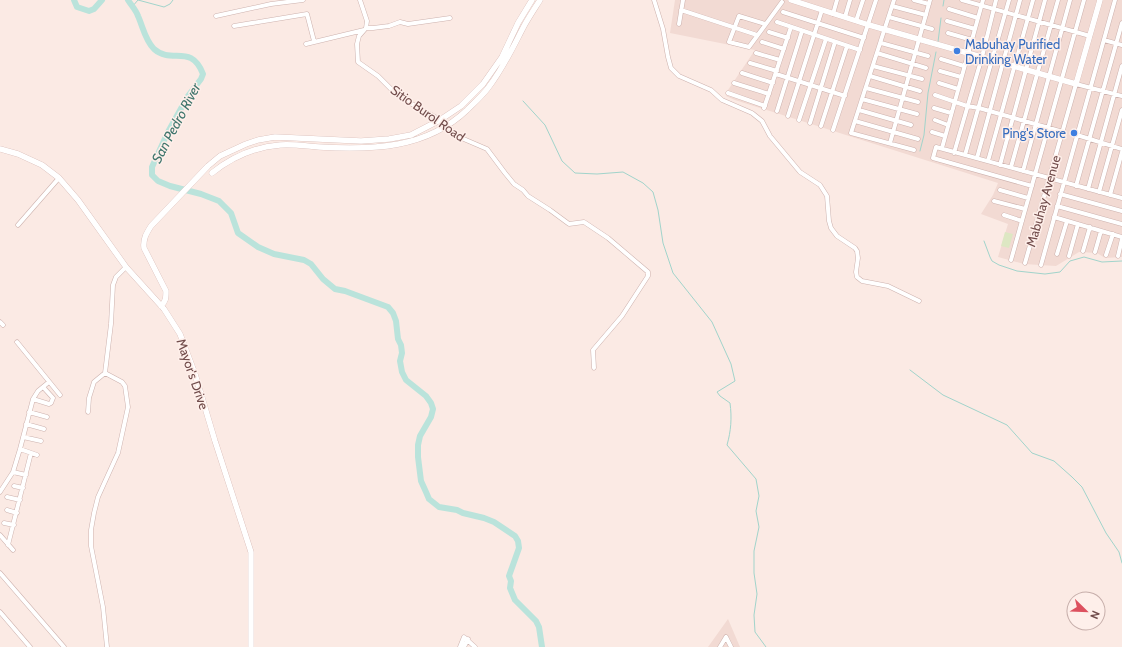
<svg xmlns="http://www.w3.org/2000/svg" width="1122" height="647" font-family="Cabin,sans-serif">
<style>
.residential{fill:#f2dad3}
.green{fill:#dde7c3}
.lines{fill:none;stroke-linecap:round;stroke-linejoin:round}
.stream{stroke:#a1d4cb;stroke-width:1}
.river{stroke:#bae3db;stroke-width:6}
.street-casing{stroke:#cdb2ae;stroke-width:5}
.secondary-casing{stroke:#d2b2ad;stroke-width:6}
.street{stroke:#fff;stroke-width:4}
.secondary{stroke:#fff;stroke-width:5.5}
.shop-dot{fill:#3f7fe0;stroke:#feefea;stroke-width:1.5}
.labels{text-anchor:middle;stroke-width:3;stroke-linejoin:round;paint-order:stroke}
.shop-label{font-size:13px;fill:#366cbe;stroke:#feefea;text-anchor:start}
.street-label{font-size:13px;fill:#714c4b;stroke:#feefea}
.water-label{font-size:14px;font-style:italic;fill:#40766d;stroke:#feefea}
</style>
<rect width="100%" height="100%" fill="#fbeae4"/>
<path class="residential" d="M675 0H1122V257L1105 258 1097 253 1079 252 1056 266 1024 264 998 257 1008 224 981 214 993 195 998 183 735 100 726 96 728 90 755 50 670 33Z
M728 619 740 647H708Z"/>
<path class="green" d="M1005 232 1013 234 1009 248 1001 246Z"/>
<g class="lines">
<path class="stream" d="M943 6 944 0
M132 7 138 0 164 7 170 4 173 0
M938 42 941 18
M523 101 545 125 562 161 575 173 597 174 623 172 643 183 653 192 658 210 663 243 673 273 712 322 731 364 735 381 717 392 720 396 730 403C732 418 731 431 727 445L756 479 759 496 756 511 759 527 754 551V573L757 594 754 615 755 632 766 647
M920 151 924 135 928 93 936 52
M984 241 990 257 992 261 999 265 1017 271 1045 274 1060 272 1070 261 1084 257 1102 262 1122 261
M910 370 943 395 1007 425 1032 453 1054 461 1072 477 1082 487 1106 533 1119 552 1122 563"/>
<path class="river" d="M74 0 77 7 89 11 94 9 102 0
M128 0C131 5 136 10 138 16 143 27 145 40 154 49 172 65 191 43 203 74L201 79 188 96 168 132 152 167V175L158 181 170 186 201 194 219 201 231 213 238 233 258 247 274 254 304 260 311 264 323 279 335 289 345 291 388 307 393 313 396 321 398 339 401 345 402 353 400 361 402 372 406 380 426 396 431 403 433 409 431 417 420 436 418 445V457L421 481 426 492 429 499 439 507 457 510 463 513 484 518 494 522 515 536 518 541 519 548 509 576 511 581 510 588 515 600 536 621 539 627 542 647"/>
<defs>
<path id="street" d="M360 0 367 21 366 28 359 36 357 44 358 62 378 76 398 96 440 120 459 137 487 149 505 173 514 184 523 190 528 196 550 210 569 224 584 222 608 238 648 272V276L622 316 593 350 594 368
M654 0 663 29 668 57 671 68 679 76 711 90 722 100 752 113 762 121 770 136 800 172 820 185 827 196 829 221 831 228 837 236 855 248 857 251 858 258 856 272 857 277 862 281 888 286 919 301
M894 0 851 133 914 150
M914 0 929 4
M962 0 1090 36
M892 6 926 15
M949 9 978 18
M681 10 757 35
M783 12 864 38
M833 14 837 0
M216 16 271 4 303 0
M845 17 850 0
M889 17 932 29
M856 21 863 0
M947 21 975 29
M777 22 860 50
M679 24 683 0
M765 24 739 16 729 42 749 47 782 2
M234 26 307 14 314 41
M366 28H373L389 26 400 22 408 24 450 18
M769 32 788 38
M948 33 972 40
M1104 40 1122 45
M762 42 784 49
M881 43 928 56
M306 44 364 30
M756 53 780 60
M877 53 926 68
M941 59 964 66
M750 63 777 71
M873 66 922 79
M940 71 961 77
M742 73 773 83
M776 74 845 96
M870 76 920 91
M734 83 769 94
M939 83 958 89
M866 88 918 102
M728 93 765 106
M935 95 967 106 979 108 1063 132
M862 99 917 114
M764 108 791 27
M934 108 951 113
M859 110 911 125
M777 111 802 31
M788 116 822 10
M799 120 826 39
M935 120 948 125
M855 121 918 139
M810 123 835 42
M821 126 847 46
M833 130 876 0
M932 132 945 136
M1077 135 1122 149
M890 143 930 0
M942 148 983 0
M954 153 982 57 996 0
M965 155 1009 0
M977 158 1020 0
M988 161 1033 0
M1000 165 1045 0
M1011 167 1058 0
M1023 171 1070 0
M1032 186 933 158 936 147 1122 198
M1076 186 1122 23
M1088 189 1122 66
M1000 190 1028 198
M1099 192 1122 110
M1060 194 1122 211
M1110 195 1122 152
M994 201 1025 209
M1057 206 1122 224
M1004 215 1022 221
M1054 217 1122 237
M18 225 59 178
M1083 251 1090 227
M1095 252 1101 231
M1057 254 1067 221
M1106 255 1113 234
M1069 256 1078 224
M1118 256 1122 239
M1011 260 1084 0
M1025 263 1076 84 1122 96
M1041 265 1115 0
M0 322 3 325
M17 342 60 395
M105 373 122 382 125 386 128 407 118 453 98 497 94 513 91 530V546L103 607 107 647
M33 399 49 404 51 403 53 398 43 387
M29 412 47 417
M88 412 89 398 94 382 105 373 111 324 113 285 116 277 126 267
M26 424 44 429
M23 437 41 441
M20 449 37 455
M13 472 26 475
M14 486 23 488
M0 492 13 472 20 449 33 399 38 391 49 382
M7 497 20 500
M7 510 17 513
M4 523 14 525
M0 535 13 550
M8 545 31 453
M0 573 64 647
M0 612 30 647
M726 637 731 647
M460 647 464 637 475 647
M464 647 468 639
M720 647 726 637"/>
<path id="secondary" d="M791 0 869 25 1076 84 1100 0
M0 149 18 154 42 165 59 178 78 200 126 267 164 309 180 334 195 374 215 441 251 552V647
M212 173C232 157 254 147 280 145 293 144 306 146 319 147 372 150 426 149 467 110 474 103 482 96 488 88 503 69 513 47 524 26 529 17 535 8 540 0
M161 306C166 301 166 298 166 291L144 248C143 239 146 234 151 226L208 166 220 156 246 144 258 140 275 137 361 141 389 139 411 135 440 120 461 106 483 84 502 57 518 23 532 0"/>
</defs>
<use href="#street" class="street-casing"/>
<use href="#secondary" class="secondary-casing"/>
<use href="#street" class="street"/>
<use href="#secondary" class="secondary"/>
</g>
<g class="shop-dot">
<circle cx="957" cy="51" r="4"/>
<circle cx="1074" cy="133" r="4"/>
</g>
<g class="labels">
<g class="shop-label">
<text x="965" y="49">Mabuhay Purified<tspan x="965" dy="15">Drinking Water</tspan></text>
<text x="1066" y="138" text-anchor="end">Ping's Store</text>
</g>
<g class="street-label">
<text transform="translate(428 113) rotate(35)" y="5">Sitio Burol Road</text>
<text transform="translate(1043 201) rotate(-74)" y="5">Mabuhay Avenue</text>
<text transform="translate(193 374) rotate(71)" y="5">Mayor's Drive</text>
</g>
<g class="water-label">
<text transform="translate(176 123) rotate(-62)" y="5">San Pedro River</text>
</g>
</g>
<g transform="translate(1086 611) rotate(113)"><circle r="19" fill="#feefea" stroke="#c6aeaa"/>
<path d="M0-3L7 15L0 10L-7 15Z" fill="#dd515f"/>
<text y="-6" font-size="11" font-weight="bold" text-anchor="middle" fill="#714c4b">N</text>
</g>
</svg>
